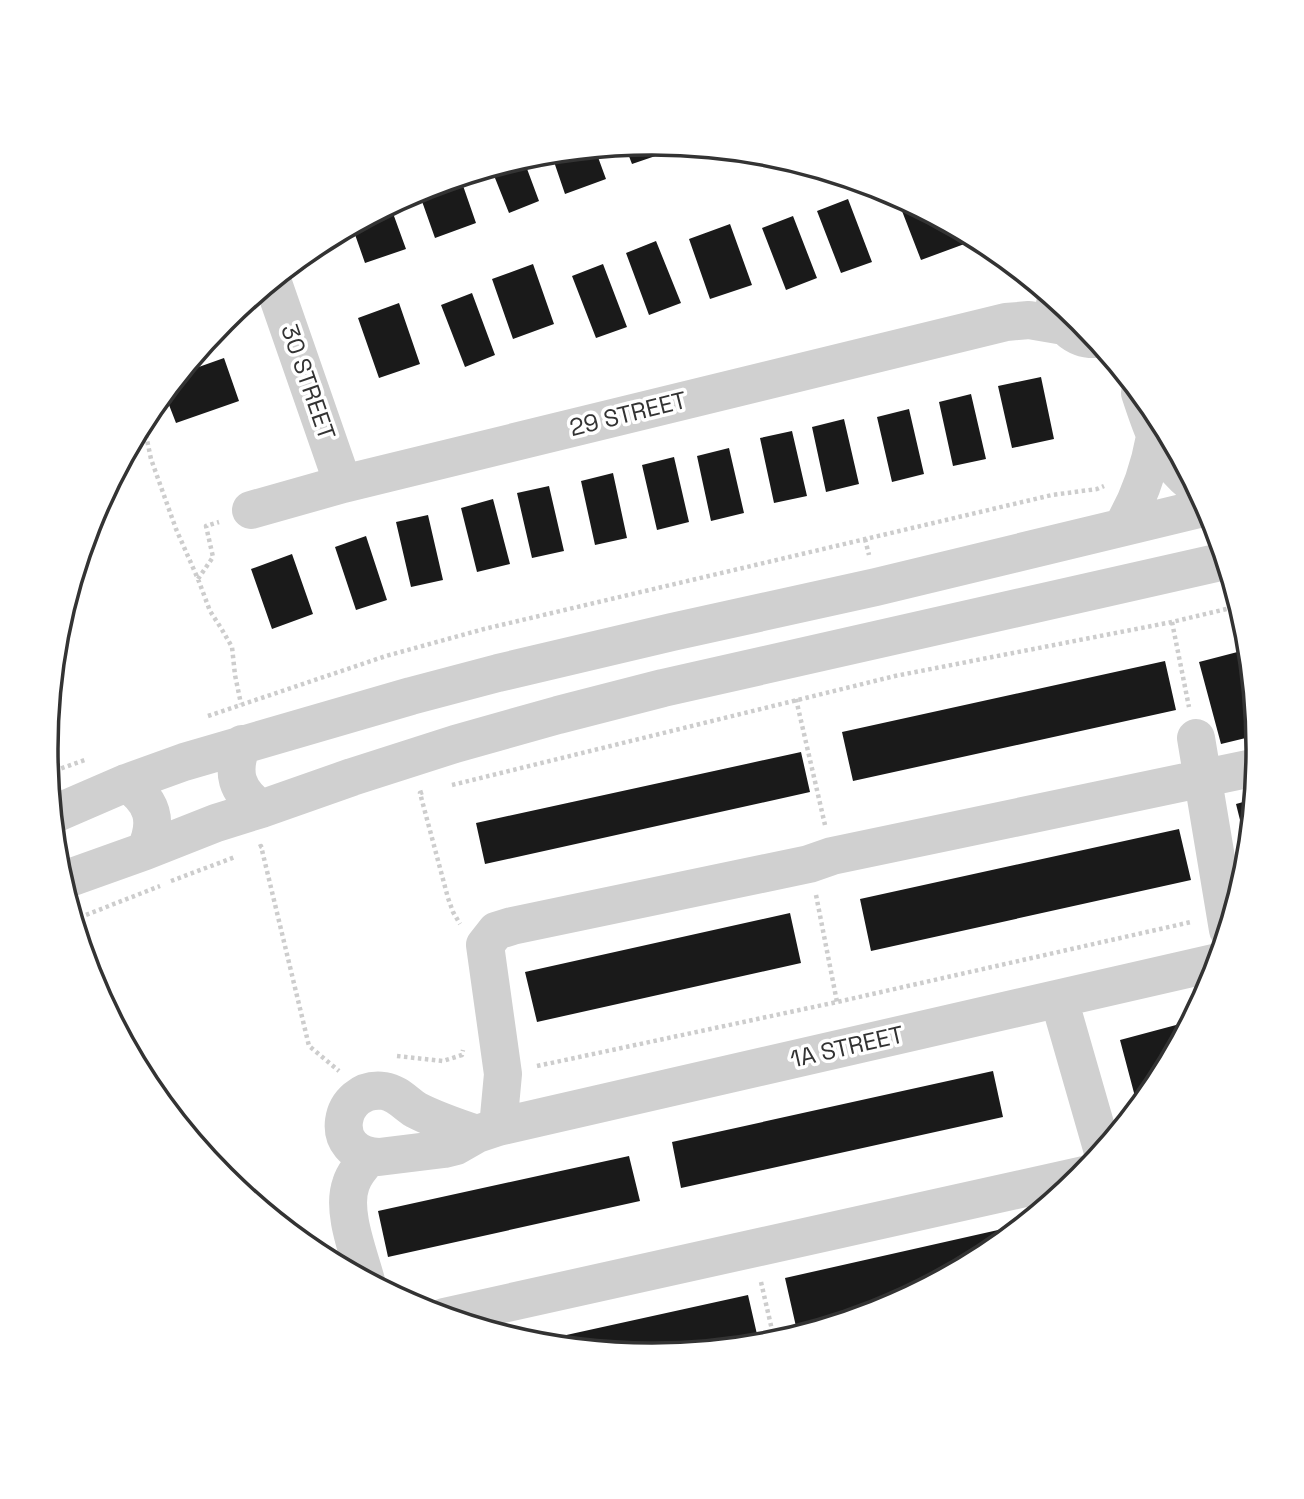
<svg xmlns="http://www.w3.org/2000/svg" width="1304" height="1499" font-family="'Space Grotesk',sans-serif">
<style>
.building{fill:#1a1a1a}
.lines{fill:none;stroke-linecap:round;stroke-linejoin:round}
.path{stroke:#cdcdcd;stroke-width:4.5;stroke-dasharray:3.5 3.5;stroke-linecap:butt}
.minor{stroke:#d0d0d0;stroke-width:38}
.labels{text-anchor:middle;stroke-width:7;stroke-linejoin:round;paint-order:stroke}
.street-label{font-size:24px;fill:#333;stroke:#fff}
.rim{fill:none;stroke:#333;stroke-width:3.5}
</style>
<rect width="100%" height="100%" fill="#fff"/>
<path class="building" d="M652 143 671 145 673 150 632 164 625 146Z
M595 149 606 179 565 194 551 153Z
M523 158 539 201 509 213 491 168Z
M460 177 476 223 435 238 418 190Z
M848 199 872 262 841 273 817 211Z
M390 205 406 249 365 263 352 226Z
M915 206 948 223 978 239 921 260 902 211Z
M793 216 817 278 786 290 762 228Z
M730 224 752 285 710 299 689 239Z
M656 241 681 303 649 315 626 253Z
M533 264 554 324 513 339 492 279Z
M603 264 627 327 596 338 572 276Z
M472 293 495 355 465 367 441 305Z
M399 303 420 364 379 378 358 318Z
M224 358 239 401 176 423 164 392 179 374Z
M1041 377 1054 439 1012 448 998 386Z
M971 394 986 459 953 466 939 402Z
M909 409 924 474 892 482 877 417Z
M844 419 859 484 826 492 812 427Z
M792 431 807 496 774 503 760 438Z
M729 448 744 513 711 521 697 456Z
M674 457 689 522 657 530 642 465Z
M613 473 627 538 595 545 581 481Z
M549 486 564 551 532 558 517 493Z
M493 499 510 564 477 572 461 508Z
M428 515 443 580 411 587 396 522Z
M366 536 387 600 356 610 335 547Z
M292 554 313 614 272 629 251 569Z
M1249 649 1256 721 1250 722 1254 736 1221 744 1199 662Z
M1165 661 1176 710 853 781 842 732Z
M801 752 810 792 485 864 476 823Z
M1254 799 1248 852 1236 804Z
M1179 829 1191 880 871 951 860 899Z
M790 913 801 963 537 1022 525 972Z
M1191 1021 1156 1087 1138 1108 1120 1040Z
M993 1071 1003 1117 681 1188 672 1142Z
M629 1156 640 1201 388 1257 378 1211Z
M1025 1224 989 1254 884 1310 797 1331 785 1278Z
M748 1295 759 1343 735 1348 652 1356 530 1343Z"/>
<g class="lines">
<path class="path" d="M143 421 151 459 176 529 198 579 210 611 221 628 232 647 235 675 241 704
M865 539 869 555
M198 579 213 557 206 526 219 522
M1172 622 1189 707
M796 699 825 825
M208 716 386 656 484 629 1052 495 1097 489 1104 486
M48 773 85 760
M452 785 895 676 1172 622 1239 606
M423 792 420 793 448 898 453 912 460 924
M259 847 261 846 309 1046 339 1071
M171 881 235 857
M816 895 837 1002
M73 920 160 886
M397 1056 443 1061 462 1055 463 1050
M537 1066 837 1002 1191 922
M761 1282 775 1343"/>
<path class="minor" d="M272 280 343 484
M1055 304C1058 324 1075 340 1096 339
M1140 393C1154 435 1160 458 1196 487
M251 510 343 484 1006 322 1029 320 1064 326
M1122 527C1139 499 1149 470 1155 437
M1196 738 1228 930
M242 744C231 773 236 791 261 809
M126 783C153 801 159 821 145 851
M52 815 126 783 184 762 411 696 498 673 672 632 876 587 1207 507
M61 881 145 851 216 823 261 809 352 777 455 744 558 715 663 688 1225 561
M1059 999 1103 1152
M498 1127 503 1074 485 945 496 931 512 926 809 864 832 856 1257 767
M477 1134C456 1127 435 1120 416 1110 405 1103 397 1093 384 1091 338 1085 325 1155 379 1157L444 1149 456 1146 477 1134 498 1127 1218 962
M366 1281C359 1254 341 1211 351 1184 354 1174 362 1165 369 1157
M444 1317 1084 1175"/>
</g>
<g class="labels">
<g class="street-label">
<text transform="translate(308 382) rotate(71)" y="8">30 STREET</text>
<text transform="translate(628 414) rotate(-14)" y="8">29 STREET</text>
<text transform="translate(847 1047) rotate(-13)" y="8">1A STREET</text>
</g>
</g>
<path d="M0 0H1304V1499H0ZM58 749a594 594 0 1 1 1188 0a594 594 0 1 1-1188 0Z" fill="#fff" fill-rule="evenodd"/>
<path class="rim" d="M58 749a594 594 0 1 1 1188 0a594 594 0 1 1-1188 0Z"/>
</svg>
